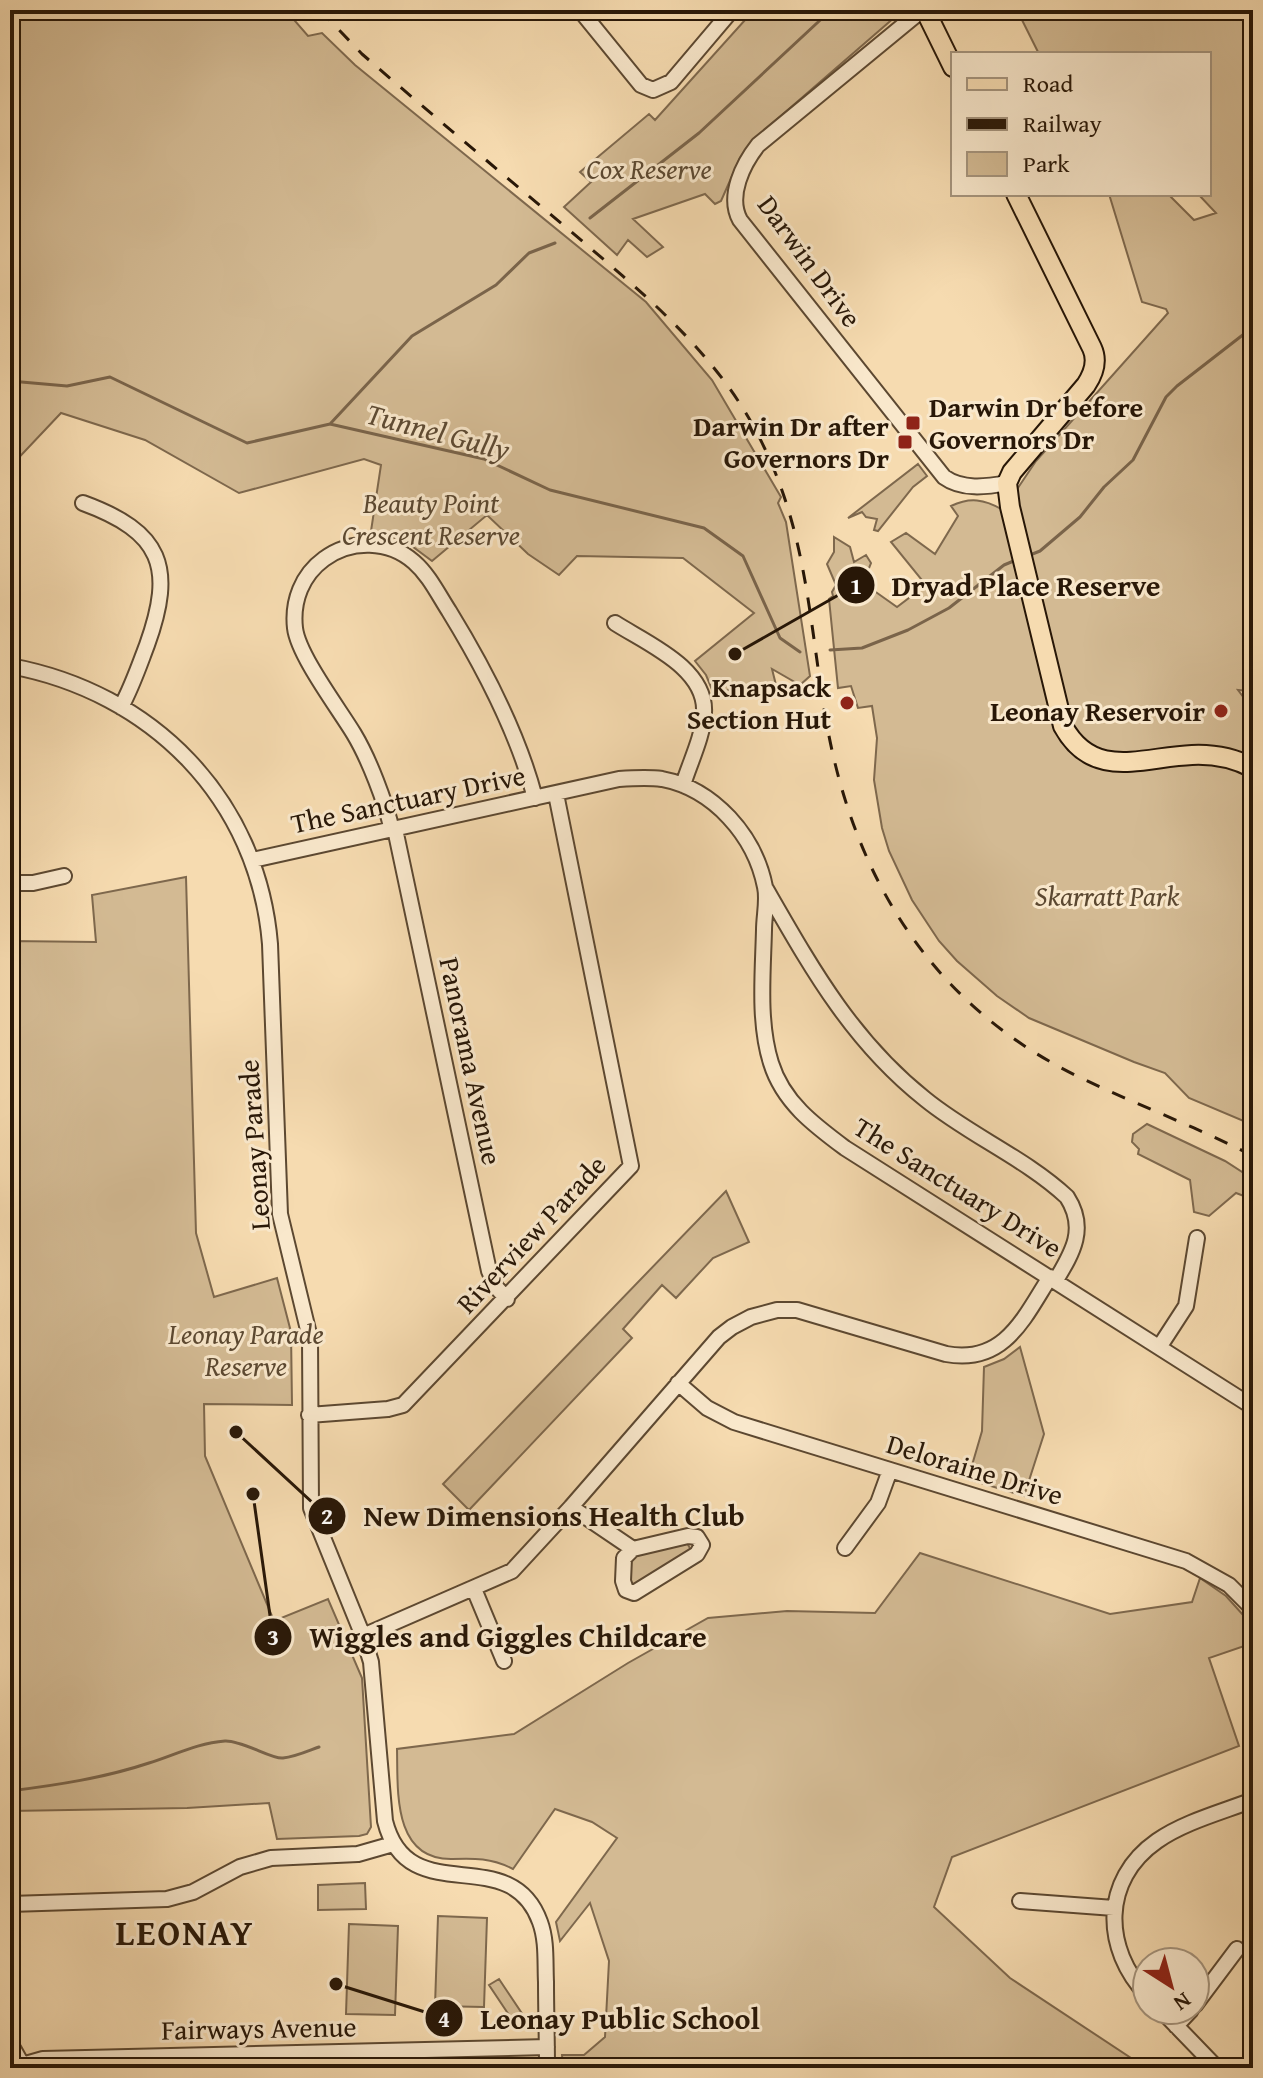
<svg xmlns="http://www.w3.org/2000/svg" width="1263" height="2078" font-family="'Gentium Book Plus',serif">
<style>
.green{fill:#d3ba93;stroke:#7e684d;stroke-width:2}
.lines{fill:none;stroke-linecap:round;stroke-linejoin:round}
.stream{stroke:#7a644a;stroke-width:3}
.minor-casing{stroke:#5c4831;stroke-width:18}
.major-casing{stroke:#281707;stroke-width:22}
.minor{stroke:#f9e8cc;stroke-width:14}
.major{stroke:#f6dbb0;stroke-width:18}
.rail{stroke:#281707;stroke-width:3;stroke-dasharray:14 14;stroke-linecap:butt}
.poi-dot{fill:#8f2418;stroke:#f9e8cc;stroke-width:3}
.labels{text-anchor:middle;stroke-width:6;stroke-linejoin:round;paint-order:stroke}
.park-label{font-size:28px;font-style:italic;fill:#5b4831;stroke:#f9e8cc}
.street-label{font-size:28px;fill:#281707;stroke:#f9e8cc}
.poi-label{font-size:28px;font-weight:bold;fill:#281707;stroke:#f9e8cc;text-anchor:end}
.water-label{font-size:30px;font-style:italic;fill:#5e4b34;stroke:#f9e8cc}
.district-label{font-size:36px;font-weight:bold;letter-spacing:2px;fill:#281707;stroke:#f9e8cc}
.leader{fill:none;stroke:#281707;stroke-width:3}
.callout-dot{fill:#281707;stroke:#f9e8cc;stroke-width:3}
.mark-label{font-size:24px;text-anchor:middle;font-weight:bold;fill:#fff}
.callout-label{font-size:30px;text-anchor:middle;font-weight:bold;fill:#281707;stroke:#f9e8cc;stroke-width:6;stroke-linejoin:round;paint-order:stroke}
</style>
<rect width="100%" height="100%" fill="#f6dbb0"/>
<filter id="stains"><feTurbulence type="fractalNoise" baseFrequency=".0025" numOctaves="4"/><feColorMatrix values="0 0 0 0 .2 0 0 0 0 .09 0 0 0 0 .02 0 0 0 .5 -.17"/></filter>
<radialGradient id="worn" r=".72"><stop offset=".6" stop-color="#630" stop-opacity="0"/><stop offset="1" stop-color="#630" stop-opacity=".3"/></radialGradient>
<path class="green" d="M10 10H290L288 13 308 36 322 33 355 65 646 302 712 380 781 497 778 503 786 522 810 676 800 685 772 669 776 685 713 692 706 675 695 661 754 613 683 558 577 556 559 575 528 554 487 515 432 561 405 541 371 531 381 465 364 459 239 493 145 440 61 413 10 467Z
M754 10H903L752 141 740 158 721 201 715 204 705 194 633 219 663 247 647 257 628 240 617 255 564 207 591 182 580 172 649 114 655 120Z
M1017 10H1253V702L1248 691 1238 690 1253 710V1125L1189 1098 1165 1073 1134 1062 1029 1018 997 996 957 961 939 941 912 900 889 851 882 828 874 780 877 738 872 706 858 708 851 686 838 688 829 599 833 596 832 592 836 585 827 564 834 552V537L850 547 854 562 866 555 871 563 863 583 897 607 926 585 891 542 906 533 935 554 958 516 951 506C970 497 984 499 1003 510L1036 461 1168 313 1166 309 1142 302 1109 194H1168L1194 220 1216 213 1198 194H1209V54H1039Z
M918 464 927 476 913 487 878 531 874 530 877 519 866 517 862 512 848 518Z
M186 877 196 1233 214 1297 277 1278 291 1332 292 1405 204 1404 205 1456 274 1621 328 1599 362 1678 371 1827 367 1834 359 1836 277 1839 269 1803 187 1808 10 1811V941L96 942 92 895Z
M1147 1124 1225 1161 1253 1179V1209L1248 1207 1244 1196 1236 1193 1209 1216 1194 1212 1190 1180 1138 1154 1139 1149 1132 1142 1133 1134Z
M726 1191 749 1242 713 1258 676 1298 662 1285 623 1329 632 1338 469 1510 443 1484Z
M1020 1347 1044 1434 1024 1496 968 1479 982 1431 984 1367 1004 1359Z
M687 1543 691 1550 634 1585 630 1581V1563L637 1555Z
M920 1553 1110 1614 1192 1602 1200 1578 1226 1596 1253 1626V1643L1209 1658 1239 1746 952 1857 934 1907 1010 1978 1134 2060 1141 2068H563L562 2055H584L605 2037 609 1961 590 1903 560 1941 556 1922 617 1838 592 1822 555 1809 513 1869C492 1858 474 1858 452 1859 392 1860 398 1789 397 1749L514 1734 628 1663 708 1618 787 1611 875 1613Z
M365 1883 366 1909 318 1910V1885Z
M438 1916 487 1918 484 2007 435 2006Z
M349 1924 398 1926 395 2015 346 2014Z
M499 1979 523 2015 513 2021 489 1985Z"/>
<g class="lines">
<path class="stream" d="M590 218 699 133 831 10
M10 381 67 386 110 377 247 443 330 424 484 459 550 490 704 528 743 556 780 638 800 652
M330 424 412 336 496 285 529 253 555 243
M1030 555 1040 551 1080 517 1104 487 1133 460 1166 397 1177 386 1253 327
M830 650 862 648 908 630 949 608 1004 565 1016 560
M10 1791C57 1785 104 1778 149 1763 175 1755 197 1743 225 1741 242 1740 273 1760 283 1758 295 1757 308 1751 319 1747"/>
<defs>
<path id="minor" d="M580 10 641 85 653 90 671 82 732 10
M922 10 758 145C743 164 727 196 740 220L944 477C962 490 986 487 1007 483
M83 503C162 532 175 567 147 645 139 666 132 687 121 707
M615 623C646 643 707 668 704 713 703 737 690 762 683 785
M10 666C152 692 258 799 270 944L280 1214 310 1338 311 1508 363 1636 371 1662 385 1821C408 1913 510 1839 540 1922 547 1941 545 1962 546 1982 546 2011 547 2039 547 2068
M395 829 489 1271 496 1287 507 1299
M392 830C385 801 369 759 354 734 339 709 298 655 295 628 292 601 302 575 324 559 351 539 389 540 414 562 429 575 438 594 449 611 484 668 518 733 535 798
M253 860 619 779C633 778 648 777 662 779 714 789 755 836 765 887 768 900 764 916 764 930 763 972 758 1022 771 1063 783 1102 814 1125 845 1148L1253 1407
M10 883H33L64 876
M766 889C812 969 852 1041 925 1099 969 1135 1025 1158 1067 1197 1087 1228 1073 1252 1056 1280
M1160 1346 1186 1306 1197 1238
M678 1383 707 1408 734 1422 1186 1561 1229 1585 1253 1609
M309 1415 388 1409 403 1405 631 1166 556 794
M571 1507 633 1549 688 1536 697 1537 702 1545 697 1554 634 1593 626 1590 623 1581 624 1558 633 1549
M845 1548 878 1503 890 1470
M474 1589 504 1661
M363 1636 512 1571 571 1507 719 1337 732 1327 751 1317 777 1310H797L946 1354C1004 1365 1024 1318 1050 1277
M1020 1901 1114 1908
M10 1904 167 1899 193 1892 240 1867 271 1858 358 1854 393 1844
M1147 1995C1103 1949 1101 1880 1157 1841 1184 1822 1222 1812 1253 1800
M1195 2005 1237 1949
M1161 2010 1217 2068
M1176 2026 1191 2010
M10 2043 24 2068
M22 2065 43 2059 547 2047"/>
<path id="major" d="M925 10 953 67
M1016 194 1092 348C1098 361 1094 373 1086 385L1012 472 1007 483 1010 507 1063 726C1093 781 1142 757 1192 755 1213 754 1234 758 1253 768"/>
</defs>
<use href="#minor" class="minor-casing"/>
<use href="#major" class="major-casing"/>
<use href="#minor" class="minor"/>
<use href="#major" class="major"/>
<path class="rail" d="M320 10 362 54C430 113 499 171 568 229 638 289 712 348 756 431 806 526 808 611 825 714 851 872 928 1002 1075 1075 1134 1104 1195 1126 1253 1156"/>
</g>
<g class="poi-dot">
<rect x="905" y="415" width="16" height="16" rx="4"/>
<rect x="897" y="434" width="16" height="16" rx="4"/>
<circle cx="847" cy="703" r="8"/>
<circle cx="1221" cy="711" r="8"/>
</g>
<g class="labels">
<g class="park-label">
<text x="649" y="179">Cox Reserve</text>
<text x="431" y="513">Beauty Point<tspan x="431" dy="32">Crescent Reserve</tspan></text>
<text x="1107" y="906">Skarratt Park</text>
<text x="246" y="1344">Leonay Parade<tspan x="246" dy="32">Reserve</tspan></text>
</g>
<g class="street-label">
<text transform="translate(810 261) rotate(54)" y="10">Darwin Drive</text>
<text transform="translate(408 799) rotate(-12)" y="10">The Sanctuary Drive</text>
<text transform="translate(471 1061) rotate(78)" y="10">Panorama Avenue</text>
<text transform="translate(254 1145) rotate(-94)" y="10">Leonay Parade</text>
<text transform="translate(958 1187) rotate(32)" y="10">The Sanctuary Drive</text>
<text transform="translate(531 1234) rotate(-47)" y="10">Riverview Parade</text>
<text transform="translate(975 1469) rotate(17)" y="10">Deloraine Drive</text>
<text transform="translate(259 2028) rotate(-1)" y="10">Fairways Avenue</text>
</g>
<g class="poi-label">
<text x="929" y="417" text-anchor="start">Darwin Dr before<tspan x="929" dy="32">Governors Dr</tspan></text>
<text x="889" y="436">Darwin Dr after<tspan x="889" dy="32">Governors Dr</tspan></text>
<text x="831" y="697">Knapsack<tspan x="831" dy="32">Section Hut</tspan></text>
<text x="1205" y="721">Leonay Reservoir</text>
</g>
<g class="water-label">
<text transform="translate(438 432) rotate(15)" y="10">Tunnel Gully</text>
</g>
<g class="district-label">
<text x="185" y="1945">LEONAY</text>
</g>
</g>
<path class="leader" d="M735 654L856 585M236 1432L327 1516M253 1494L273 1637M336 1984L444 2018"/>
<g class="callout-dot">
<circle cx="735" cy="654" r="8"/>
<circle cx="236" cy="1432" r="8"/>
<circle cx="253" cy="1494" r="8"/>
<circle cx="336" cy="1984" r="8"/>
<circle cx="856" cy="585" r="20"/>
<circle cx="327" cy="1516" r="20"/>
<circle cx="273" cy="1637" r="20"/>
<circle cx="444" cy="2018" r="20"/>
</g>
<g class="mark-label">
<text x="856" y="594">1</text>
<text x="327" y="1524">2</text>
<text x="273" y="1645">3</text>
<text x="444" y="2027">4</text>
</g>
<g class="callout-label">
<text x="1026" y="596">Dryad Place Reserve</text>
<text x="554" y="1526">New Dimensions Health Club</text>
<text x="508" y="1647">Wiggles and Giggles Childcare</text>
<text x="620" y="2029">Leonay Public School</text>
</g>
<rect width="1263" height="2078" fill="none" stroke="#f6dbb0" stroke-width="40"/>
<rect x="12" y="12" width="1239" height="2054" fill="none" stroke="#281707" stroke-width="4"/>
<rect x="20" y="20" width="1223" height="2038" fill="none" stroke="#281707" stroke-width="2"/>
<rect x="951" y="52" width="260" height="144" fill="#f9e8cc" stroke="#a5947d" stroke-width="2"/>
<rect x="967" y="78" width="40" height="12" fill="#f6dbb0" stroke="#a5947d" stroke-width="2"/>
<text x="1023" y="92" font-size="24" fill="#281707">Road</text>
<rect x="967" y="118" width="40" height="12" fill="#281707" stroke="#a5947d" stroke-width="2"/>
<text x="1023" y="132" font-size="24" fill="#281707">Railway</text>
<rect x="967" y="152" width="40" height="24" fill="#d3ba93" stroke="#a5947d" stroke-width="2"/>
<text x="1023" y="172" font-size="24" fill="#281707">Park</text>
<g transform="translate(1171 1986) rotate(144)"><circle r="38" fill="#f9e8cc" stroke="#a5947d" stroke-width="2"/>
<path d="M0-6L14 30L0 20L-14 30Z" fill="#8f2418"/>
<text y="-12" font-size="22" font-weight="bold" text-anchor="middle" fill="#281707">N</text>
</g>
<rect width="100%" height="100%" filter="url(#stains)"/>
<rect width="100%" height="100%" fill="url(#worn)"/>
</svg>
